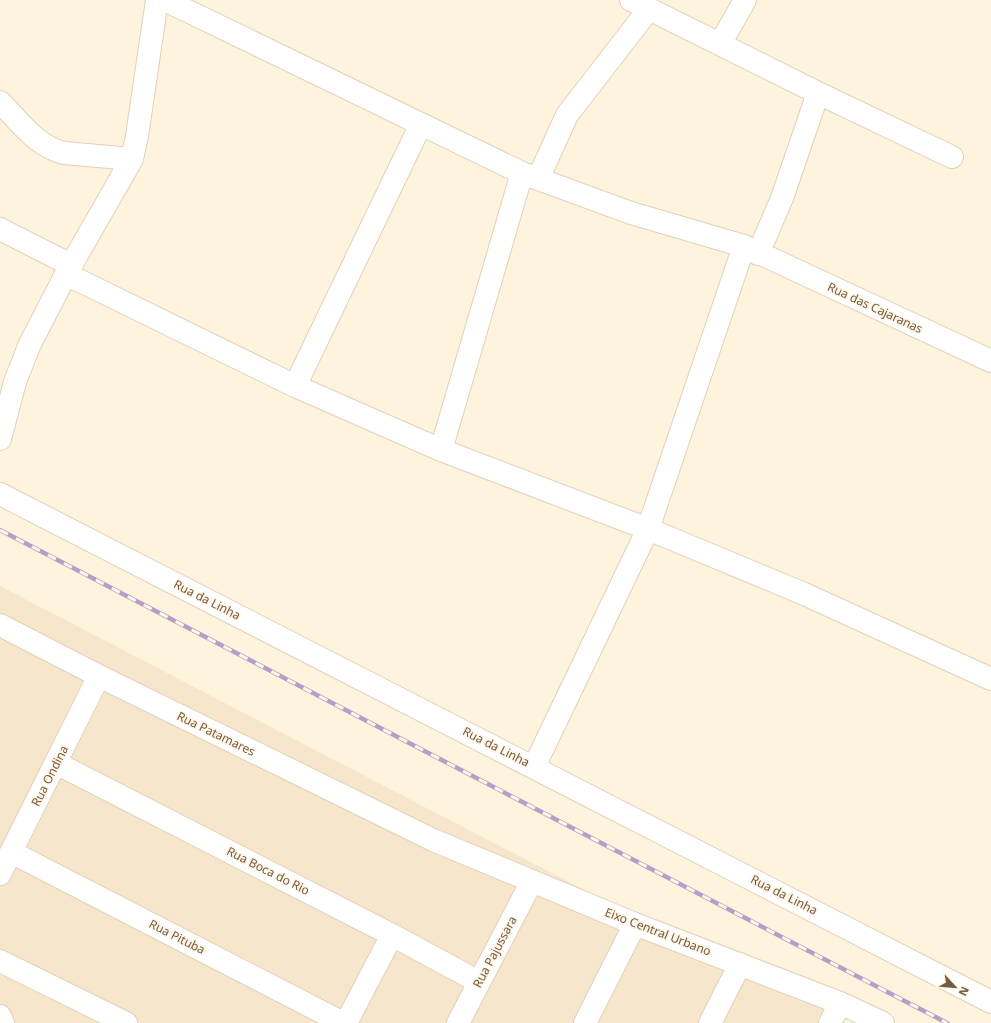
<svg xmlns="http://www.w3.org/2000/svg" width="991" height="1023" font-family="'Noto Sans',sans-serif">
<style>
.residential{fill:#f6e6cb}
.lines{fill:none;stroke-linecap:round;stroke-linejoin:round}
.minor-casing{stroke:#e3d0b9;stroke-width:24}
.minor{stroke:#fff;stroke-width:22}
.rail-casing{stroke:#b79dc7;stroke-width:4.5}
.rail{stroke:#fff7e6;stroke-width:3;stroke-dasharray:9;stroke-linecap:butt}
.labels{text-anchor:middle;stroke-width:3;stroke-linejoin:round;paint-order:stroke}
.street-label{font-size:12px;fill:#765a44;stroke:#fff7e6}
</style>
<rect width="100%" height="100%" fill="#fef4dd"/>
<path class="residential" d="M0 586 736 969 834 1013 838 1023H0Z"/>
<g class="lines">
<defs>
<path id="minor" d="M165 0 522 173 631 213 744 246 991 361
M631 0 818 93 952 157
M720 44 745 0
M0 102C20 122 36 146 64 153L132 159
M538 179 567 115 649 9
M0 229 71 265
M758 254 782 198 818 93
M66 274 295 386 441 450 648 529 802 593 991 679
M295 386 421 124
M0 439 15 382 29 346 66 274 132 159 137 136 157 0
M441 450 522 173
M0 494 991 1002
M0 625 99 676 433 840 635 924 840 1003 883 1023
M56 763 392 935 479 982
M534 767 648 529 744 246
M11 852 343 1023
M0 874 99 676
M0 961 126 1023
M0 1016 3 1023
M346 1023 392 935
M458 1023 532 881
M585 1023 635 924
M710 1023 740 964
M830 1023 840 1003"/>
</defs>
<use href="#minor" class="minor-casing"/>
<use href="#minor" class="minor"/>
<defs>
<path id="rail" d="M0 530 947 1023"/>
</defs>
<use href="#rail" class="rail-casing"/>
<use href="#rail" class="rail"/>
</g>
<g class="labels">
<g class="street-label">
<text transform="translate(875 308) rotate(25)" y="4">Rua das Cajaranas</text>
<text transform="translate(207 600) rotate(27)" y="4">Rua da Linha</text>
<text transform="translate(216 734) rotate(26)" y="4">Rua Patamares</text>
<text transform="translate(496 747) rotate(27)" y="4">Rua da Linha</text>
<text transform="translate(50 776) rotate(-63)" y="4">Rua Ondina</text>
<text transform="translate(268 871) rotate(27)" y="4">Rua Boca do Rio</text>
<text transform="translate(784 895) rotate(27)" y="4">Rua da Linha</text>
<text transform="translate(658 932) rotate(21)" y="4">Eixo Central Urbano</text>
<text transform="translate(177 937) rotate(27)" y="4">Rua Pituba</text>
<text transform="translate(495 952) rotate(-62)" y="4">Rua Pajussara</text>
</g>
</g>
<g transform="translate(955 987) rotate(116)" stroke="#fff7e6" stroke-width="3" paint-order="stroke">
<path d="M0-3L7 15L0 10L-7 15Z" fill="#765a44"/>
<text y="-6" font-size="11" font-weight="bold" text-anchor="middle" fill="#765a44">N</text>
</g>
</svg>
